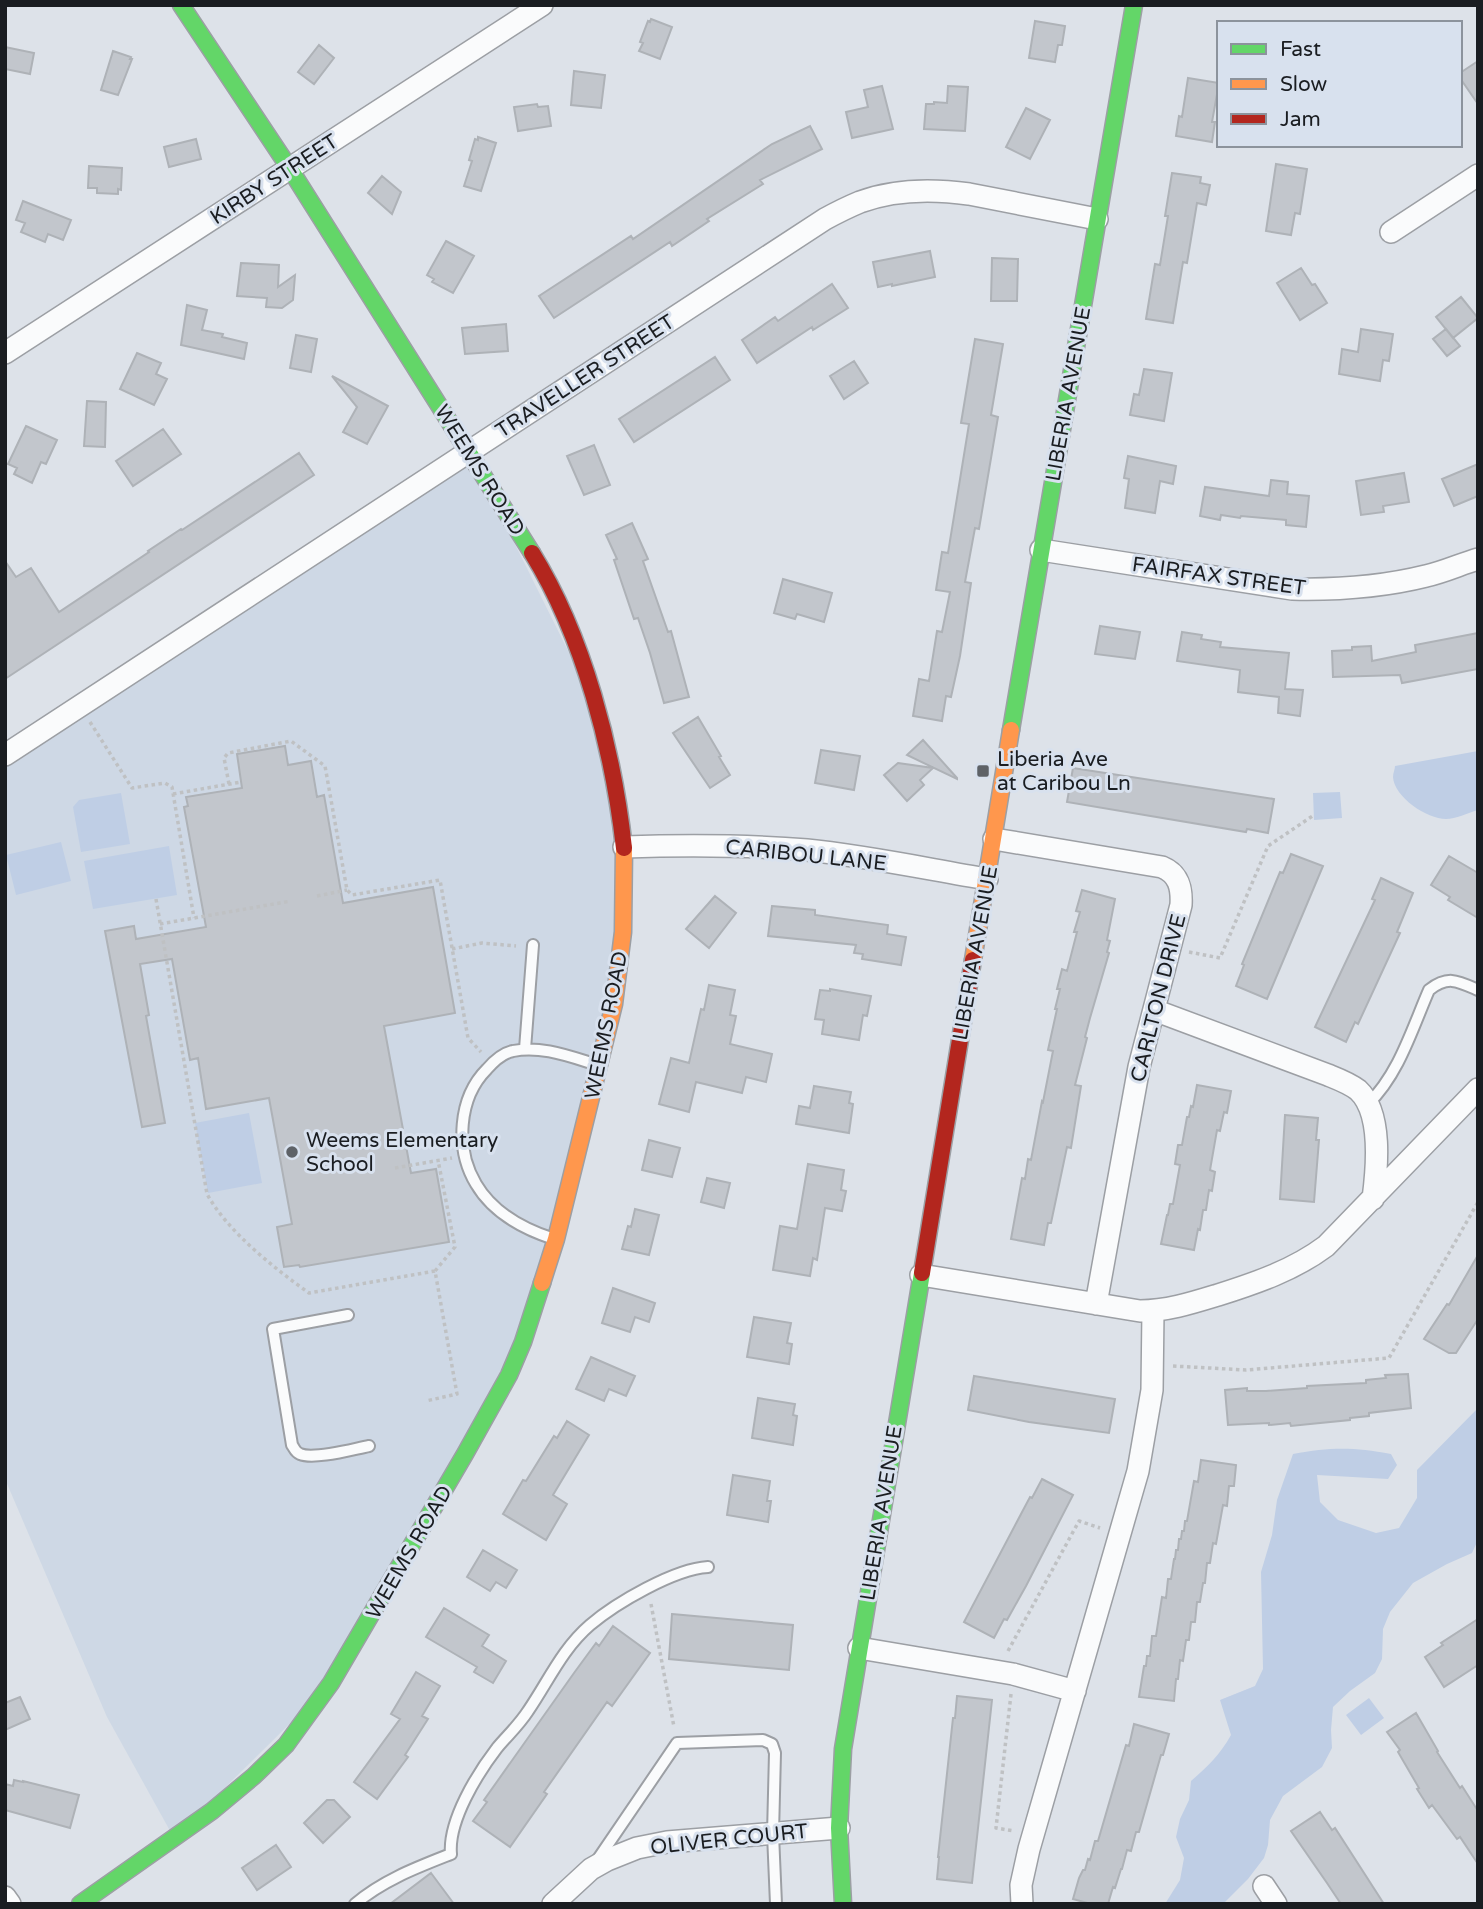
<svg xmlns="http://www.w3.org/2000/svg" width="1483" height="1909" font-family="'Varela Round',sans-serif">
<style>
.built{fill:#ced8e5}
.green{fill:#bfcee5}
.building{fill:#c2c6cc;stroke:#aeb2b7;stroke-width:2}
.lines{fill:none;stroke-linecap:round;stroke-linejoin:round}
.lane-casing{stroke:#9c9fa4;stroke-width:14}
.street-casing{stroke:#9c9fa4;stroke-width:24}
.fast-casing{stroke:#9c9fa4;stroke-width:19}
.slow-casing{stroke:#9c9fa4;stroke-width:19}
.jam-casing{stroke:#9c9fa4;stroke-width:19}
.path{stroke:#bfc1c3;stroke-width:3.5;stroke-dasharray:3.5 3.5;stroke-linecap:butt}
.lane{stroke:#fafbfc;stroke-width:10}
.street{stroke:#fafbfc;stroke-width:21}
.fast{stroke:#63d668;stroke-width:16}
.slow{stroke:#ff974d;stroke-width:16}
.jam{stroke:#b3261e;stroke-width:16}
.poi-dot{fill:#5e6267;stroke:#d8e1ee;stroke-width:2.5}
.labels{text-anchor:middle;stroke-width:6;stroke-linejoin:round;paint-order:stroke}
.street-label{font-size:21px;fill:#1a1d21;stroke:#d8e1ee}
.poi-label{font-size:21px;fill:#1a1d21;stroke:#d8e1ee;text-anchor:start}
</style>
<rect width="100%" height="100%" fill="#dde2e9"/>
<path class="built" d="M469 452 599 713 623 932 534 1310 331 1683 174 1838 107 1717 5 1479V755Z"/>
<path class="green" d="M1478 751V810C1467 813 1456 819 1446 819 1427 819 1394 797 1393 777 1393 773 1395 769 1395 766Z
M1340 792 1342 818 1314 820 1313 793Z
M121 793 130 844 81 852 73 807 79 800Z
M61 842 71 881 16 895 6 855Z
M169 846 177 895 93 909 84 861Z
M249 1113 262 1183 208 1193 195 1123Z
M1478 1408V1540L1472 1553 1447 1564 1413 1583 1390 1612 1383 1629 1382 1659 1375 1673 1350 1691 1333 1707 1331 1730 1332 1748 1322 1767 1283 1796 1270 1820 1268 1845 1264 1858 1248 1879 1223 1904H1165L1180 1880 1184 1858 1176 1837 1180 1819 1189 1800 1191 1781C1207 1767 1220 1755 1231 1735L1220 1700 1255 1686 1263 1669 1261 1572 1272 1535 1277 1500 1293 1454C1330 1447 1354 1447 1391 1454L1397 1465 1388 1479 1317 1475 1320 1502 1338 1520 1376 1533 1399 1528 1417 1498V1470Z
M1369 1698 1384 1718 1361 1735 1346 1715Z"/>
<path class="building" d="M651 19 672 27 660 59 639 51 643 43 640 42 648 21 650 22Z
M1035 21 1065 26 1062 45H1058L1055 62 1029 58Z
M319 45 334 58 314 84 298 72Z
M5 47 34 53 30 74 5 69Z
M113 51 131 57 130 59H132L118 95 101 90Z
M1478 61V104L1460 78V73Z
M574 71 605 75 601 108 571 105Z
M1188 78 1219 83 1212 122H1215L1212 142 1176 136 1179 116 1182 117Z
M882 86 893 129 852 138 846 112 868 107 864 90Z
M948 86 968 87 965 131 924 129 926 104H934V102L947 103Z
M537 104 538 107 548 106 551 126 518 131 514 107Z
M1026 108 1050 120 1030 159 1006 147Z
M810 126 822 149 760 180 763 184 707 219 709 221 672 246 670 242 554 318 539 296 631 236 633 239 772 144Z
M478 137 496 143 481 191 464 186 472 161 469 160 475 139 478 140Z
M196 139 201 159 169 167 164 147Z
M1276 164 1307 169 1300 214 1295 213 1291 235 1266 231Z
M89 166 122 168 121 190 118 189V194L97 193V188H88Z
M1172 173 1201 177 1200 183 1210 185 1206 205 1197 203 1187 263 1183 262 1173 323 1146 319 1155 264 1160 265 1168 216H1165Z
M382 176 401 192 392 214 368 193Z
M23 201 71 220 63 240 48 234 45 242 21 232 25 223 16 220Z
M446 241 474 256 453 293 432 282 434 279 427 275Z
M930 251 935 277 892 286V284L878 287 873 262Z
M992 258 1018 259 1017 301H991Z
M241 263 279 265 278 287 295 275 293 300 282 308 266 307 267 298 237 296Z
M1301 268 1312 285 1315 284 1327 303 1300 320 1277 283Z
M832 284 848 308 813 330 812 327 757 363 742 340 775 317 778 321Z
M1461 297 1478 318 1453 338 1436 317Z
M187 305 207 310 202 330 223 334 222 337 247 343 244 359 181 345Z
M506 324 508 351 465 354 462 328Z
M1361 329 1393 334 1389 361 1383 360 1380 381 1339 374 1342 349 1358 352Z
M1446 329 1460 346 1447 356 1433 339Z
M296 335 317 339 311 372 290 368Z
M975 339 1003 344 991 415 998 417 979 529 975 528 965 582 971 583 960 656 951 697 946 696 942 721 913 716 919 679 929 681 937 631 942 632 950 592 936 590 942 552 948 553 969 424 961 423Z
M137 353 161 363 156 374 167 379 154 405 120 389Z
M715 357 730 380 634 442 619 419Z
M854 361 868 383 844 399 830 376Z
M1144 369 1172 373 1164 421 1130 415 1134 394 1139 395Z
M332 376 388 406 367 444 343 432 357 407Z
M87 401 106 402 105 447 84 446Z
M26 426 57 440 46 464 41 462 32 483 14 474 17 468 8 464Z
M163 429 181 454 133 486 116 461Z
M594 445 610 485 584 495 567 456Z
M299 453 314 475 5 679V561L16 577 31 568 59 612 149 552 148 551 181 529 182 530Z
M1128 456 1176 466 1173 484 1160 481 1155 513 1125 508 1129 479 1124 478Z
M1478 464V496L1454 506 1442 479Z
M1404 473 1409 502 1383 506 1384 512 1361 515 1356 481Z
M1271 480 1288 482 1287 494 1309 496 1306 527 1286 525V520L1241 516 1240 518 1221 515 1220 520 1200 516 1205 487 1269 496Z
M632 523 648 559 643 561 668 632 671 631 689 697 664 703 650 653 638 618 634 619 614 560 617 559 606 535Z
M783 579 832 593 824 622 797 614 795 619 774 613Z
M1100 626 1140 632 1135 659 1095 654Z
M1182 632 1202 635 1201 639 1221 642 1220 647 1289 653 1285 689 1303 690 1300 716 1278 713 1279 697 1238 692 1240 670 1177 661Z
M1478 633V669L1402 683 1400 675 1333 677 1332 651 1352 650V647L1371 646 1372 661 1416 652 1415 645Z
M698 717 721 756 719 757 730 775 710 788 673 733Z
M923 740 957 778V779L907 755Z
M285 746 288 765 311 761 317 797 324 795 343 903 433 887 455 1013 384 1026 411 1173 436 1169 449 1242 300 1267 299 1265 284 1267 277 1227 292 1224 269 1098 206 1109 198 1058 190 1060 172 959 140 964 149 1015 146 1016 165 1123 142 1127 105 931 134 926 136 939 206 927 184 807 188 806 186 797 242 788 237 754Z
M821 750 860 756 854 790 815 783Z
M898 763 933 768 920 780 924 785 907 801 884 775Z
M1073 768 1274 799 1268 833 1247 829 1246 832 1067 802Z
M1291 854 1323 866 1267 999 1236 986 1244 965 1242 964 1280 872 1283 873Z
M1449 856 1478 873V918L1448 900 1450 897 1431 885Z
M1381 878 1413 893 1397 932 1400 933 1358 1024 1355 1022 1346 1042 1315 1027 1375 900 1372 899Z
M1082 890 1115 899 1107 940 1110 941 1107 952 1109 953 1090 1018 1085 1037 1087 1038 1075 1085 1081 1086 1071 1148 1067 1147 1051 1223H1048L1044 1245 1011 1239 1022 1178 1025 1179 1028 1159 1031 1160 1042 1101 1043 1102 1053 1051 1048 1050 1057 1009H1055L1060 989H1057L1062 969 1067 971 1077 932H1074L1080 912 1076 911Z
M715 896 736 913 709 948 686 929Z
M772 906 815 910V915L888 925 887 934 906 937 901 965 862 959 863 954 854 953 856 945 768 936Z
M709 985 735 990 730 1015 736 1016 730 1044 772 1054 766 1082 746 1077 742 1093 696 1082 689 1112 659 1104 671 1058 689 1063 701 1009 704 1010Z
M830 989 871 996 867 1016 863 1015 859 1040 822 1034 824 1020 815 1019 820 990 830 991Z
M1197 1085 1231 1091 1227 1113 1224 1112 1220 1131 1217 1130 1210 1170 1215 1172 1212 1191 1209 1190 1206 1210H1203L1200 1230 1198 1229 1194 1250 1161 1244 1167 1215H1168L1170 1204H1173L1180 1165 1175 1164 1178 1145H1182L1187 1117H1189L1191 1106 1193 1107Z
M814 1086 851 1092 849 1103 853 1104 849 1133 796 1124 799 1106 810 1108Z
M1285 1115 1318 1118 1316 1140H1319L1314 1202 1280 1199Z
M649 1140 680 1148 672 1177 642 1170Z
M808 1164 844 1170 841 1190 846 1191 842 1211 825 1208 817 1260 813 1258 810 1276 773 1270 780 1226 797 1229Z
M707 1178 730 1183 724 1208 701 1202Z
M635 1209 659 1215 649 1255 622 1249 628 1226 631 1227Z
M1478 1255V1319L1456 1353H1449L1424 1339 1447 1304 1449 1305Z
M613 1288 655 1303 649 1322 635 1317 630 1332 602 1323Z
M754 1317 791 1323 787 1343 792 1344 789 1364 747 1357Z
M591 1357 635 1376 626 1396 609 1389 604 1401 576 1389Z
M1408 1374 1411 1408 1369 1413V1416L1350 1418V1420L1310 1424 1291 1426 1290 1423 1269 1425V1423L1228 1425 1225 1390 1247 1388V1391H1266L1307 1388V1386L1366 1383V1380L1386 1378 1385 1375Z
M974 1376 1115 1399 1109 1433 1029 1422 968 1410Z
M758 1398 795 1404 793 1415 797 1416 793 1445 752 1438Z
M567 1421 589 1435 553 1495 567 1504 546 1540 503 1514 523 1480 526 1481 554 1436 557 1438Z
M1201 1460 1236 1465 1234 1486H1229L1227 1506 1223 1505 1216 1544 1213 1543 1210 1563H1207L1205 1583H1203L1200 1602H1197L1195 1622H1191L1189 1640H1186L1183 1661 1180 1660 1178 1679H1176L1174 1701 1139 1697 1144 1666H1146L1147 1656H1150L1152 1636H1156L1162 1597 1166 1598 1168 1579H1171L1174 1559H1175L1176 1550H1178L1179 1539H1181L1182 1531H1184L1185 1521H1187L1194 1481 1198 1482Z
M733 1475 770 1481 767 1501H771L768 1522 727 1515Z
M1042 1479 1073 1495 1026 1586 1007 1620 1004 1619 994 1638 964 1622 1030 1497 1032 1498Z
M483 1550 517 1570 506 1588 496 1582 490 1591 467 1577Z
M444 1608 489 1635 482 1646 506 1661 493 1683 474 1672 477 1667 426 1637Z
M672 1614 793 1625 789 1670 669 1659Z
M1478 1619V1665L1444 1687 1425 1657 1443 1645 1441 1643Z
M613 1626 650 1653 612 1706 607 1702 544 1792 547 1794 510 1847 473 1821 487 1802 484 1800 574 1673 596 1643 599 1646Z
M416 1672 440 1686 422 1716 428 1719 405 1755 408 1757 377 1799 354 1782 400 1719 391 1714Z
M957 1696 992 1700 972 1883 937 1879 939 1857H938L953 1718H955Z
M20 1697 30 1719 5 1730V1703Z
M1416 1713 1438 1751 1437 1752 1460 1788 1462 1786 1478 1811V1864L1460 1837 1457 1839 1432 1805 1429 1808 1417 1789 1419 1788 1398 1752 1400 1750 1387 1732Z
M1134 1724 1169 1734 1163 1755H1161L1139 1832H1136L1131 1851 1127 1850 1122 1869H1121L1115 1888 1113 1887 1108 1904H1091L1073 1899 1079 1878 1083 1870H1085L1088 1859 1090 1860 1095 1841H1098L1126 1745 1129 1746Z
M14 1780 23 1782V1781L79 1795 70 1828 5 1810V1784L13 1786Z
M327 1800H334L350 1817 323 1843 304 1823Z
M1320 1812 1332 1830 1335 1828 1384 1904H1341L1327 1883 1291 1831Z
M276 1845 291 1867 257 1890 242 1868Z
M431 1873 454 1904H390Z"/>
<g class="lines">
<defs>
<path id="lane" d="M525 1049 533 945
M1368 1104C1399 1074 1412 1029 1429 990 1448 975 1458 981 1478 990
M554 1239C523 1229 493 1213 476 1184 455 1149 458 1098 487 1069 494 1061 502 1053 513 1051 541 1045 571 1057 598 1065
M348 1315 273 1329 292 1445C295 1449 295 1452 300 1454 314 1460 353 1449 369 1446
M596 1862 677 1743 763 1740 772 1744 775 1753 773 1834 776 1904
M355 1904C383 1880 418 1867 451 1854 448 1821 477 1774 497 1748 507 1736 519 1725 528 1711 548 1682 562 1649 590 1625 616 1603 674 1569 708 1567"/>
<path id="street" d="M1391 232 1478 175
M5 353 542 5
M1041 550 1292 589C1338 590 1382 587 1426 576 1444 572 1461 564 1478 559
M5 755 825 219C836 213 848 207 860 202 895 189 933 189 969 194L1097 219
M994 839 1162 867C1179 874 1182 888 1181 905L1139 1067 1096 1304
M624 847C685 845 746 845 807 850 867 856 927 869 987 879
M1154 1010 1328 1075C1338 1079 1349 1083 1358 1090 1383 1113 1377 1169 1373 1199
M921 1275 1140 1311C1167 1311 1192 1303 1218 1295 1256 1283 1294 1270 1326 1246L1478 1089
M859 1648 1013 1674 1075 1691
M1264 1886 1276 1904
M5 1897 10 1904
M553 1904 591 1869 607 1860 637 1848 667 1842 839 1828
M1022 1904 1021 1885 1029 1849 1138 1471 1152 1390 1153 1311"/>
<path id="fast" d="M181 5 290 169 532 553
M1011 730 1134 5
M80 1904 212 1811 254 1776 286 1745 331 1683 465 1454 509 1375 523 1342 542 1283
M843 1904 839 1828 843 1749 922 1273"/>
<path id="slow" d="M973 960 1011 730
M542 1283 556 1239 614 1004 623 932 624 848"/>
<path id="jam" d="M532 553C584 637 613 750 624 848
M922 1273 973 960"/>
</defs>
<use href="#lane" class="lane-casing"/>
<use href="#street" class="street-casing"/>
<use href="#fast" class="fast-casing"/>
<use href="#slow" class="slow-casing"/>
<use href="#jam" class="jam-casing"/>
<path class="path" d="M90 722 132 788 165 783 172 787 194 918
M229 784 224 758 228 753 291 741 325 766 347 890 352 895 440 880 468 1038 481 1052
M173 794 241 782
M317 896 347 890
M156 899 207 1194C228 1232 274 1268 309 1293L435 1271 457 1394 426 1401
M160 924 291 901
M452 949 482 943 516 946
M1189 952 1220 958 1268 846 1314 815
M395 1168 452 1158
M435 1271 455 1247 438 1160
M1173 1366 1246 1370 1389 1358 1478 1202
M651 1604 674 1727
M1008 1651 1079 1521 1100 1528
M1011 1694 996 1828 1014 1831"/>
<use href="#lane" class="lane"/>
<use href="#street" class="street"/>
<use href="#fast" class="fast"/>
<use href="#slow" class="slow"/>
<use href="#jam" class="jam"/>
</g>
<g class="poi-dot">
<rect x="976" y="764" width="14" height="14" rx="3.5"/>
<circle cx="292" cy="1152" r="7"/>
</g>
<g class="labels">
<g class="street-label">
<text transform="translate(274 179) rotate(-33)" y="7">KIRBY STREET</text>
<text transform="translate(585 376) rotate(-33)" y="7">TRAVELLER STREET</text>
<text transform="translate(1068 394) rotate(-80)" y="7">LIBERIA AVENUE</text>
<text transform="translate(480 470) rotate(58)" y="7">WEEMS ROAD</text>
<text transform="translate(1219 576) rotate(8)" y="7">FAIRFAX STREET</text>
<text transform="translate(806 855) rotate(6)" y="7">CARIBOU LANE</text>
<text transform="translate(975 953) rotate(-80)" y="7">LIBERIA AVENUE</text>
<text transform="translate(1158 998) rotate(-76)" y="7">CARLTON DRIVE</text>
<text transform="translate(606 1025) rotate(-79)" y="7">WEEMS ROAD</text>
<text transform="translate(881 1513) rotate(-81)" y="7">LIBERIA AVENUE</text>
<text transform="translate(409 1552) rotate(-60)" y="7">WEEMS ROAD</text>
<text transform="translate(729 1839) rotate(-6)" y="7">OLIVER COURT</text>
</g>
<g class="poi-label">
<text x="997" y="766">Liberia Ave<tspan x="997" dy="24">at Caribou Ln</tspan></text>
<text x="306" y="1147">Weems Elementary<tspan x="306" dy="24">School</tspan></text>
</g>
</g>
<rect width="1483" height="1909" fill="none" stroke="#1a1d21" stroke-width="14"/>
<rect x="1217" y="21" width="245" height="126" fill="#d8e1ee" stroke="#8c939c" stroke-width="2"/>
<rect x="1231" y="44" width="35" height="10" fill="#63d668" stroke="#8c939c" stroke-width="2"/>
<text x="1280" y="56" font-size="21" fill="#1a1d21">Fast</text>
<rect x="1231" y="79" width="35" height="10" fill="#ff974d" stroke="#8c939c" stroke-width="2"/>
<text x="1280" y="91" font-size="21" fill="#1a1d21">Slow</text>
<rect x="1231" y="114" width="35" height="10" fill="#b3261e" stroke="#8c939c" stroke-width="2"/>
<text x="1280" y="126" font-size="21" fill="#1a1d21">Jam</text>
</svg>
